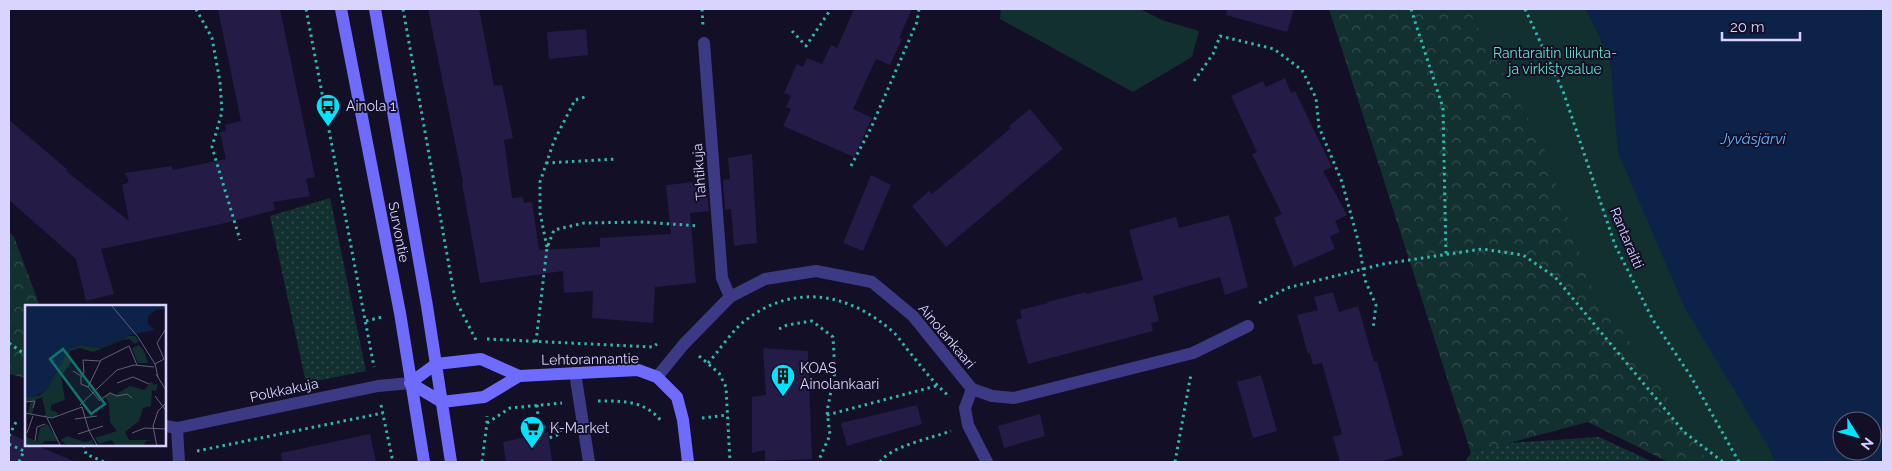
<svg xmlns="http://www.w3.org/2000/svg" width="1892" height="471" font-family="Raleway,sans-serif">
<style>
.grass{fill:url(#grass-dots)}
.forest{fill:url(#forest-crowns)}
.park{fill:#12302f}
.water{fill:#0c2248;fill-rule:evenodd}
.building{fill:#241b47}
.lines{fill:none;stroke-linecap:round;stroke-linejoin:round}
.path{stroke:#2fb8b0;stroke-width:3;stroke-dasharray:2.5 4;stroke-linecap:butt}
.lane{stroke:#3d3a85;stroke-width:12}
.street{stroke:#3d3a85;stroke-width:12}
.secondary{stroke:#6f6bff;stroke-width:12}
.labels{text-anchor:middle;stroke-width:4;stroke-linejoin:round;paint-order:stroke}
.park-label{font-size:14px;fill:#5fe0c0;stroke:#130f26}
.poi-label{font-size:14px;fill:#d9d4ff;stroke:#130f26;text-anchor:start}
.street-label{font-size:14px;fill:#d9d4ff;stroke:#130f26}
.water-label{font-size:15px;font-style:italic;fill:#62b6ff;stroke:#130f26}
.inset-river{fill:none;stroke:#0c2248;stroke-width:2.5}
.inset-road{fill:none;stroke:#625e7d;stroke-width:1}
.view{fill:#0f766e;fill-opacity:0.15;stroke:#0f766e;stroke-width:2.5}
.inset-edge{fill:none;stroke:#d9d4ff;stroke-width:2.5}
</style>
<defs>
<pattern id="grass-dots" width="8" height="8" patternUnits="userSpaceOnUse" patternTransform="scale(1.25)"><rect width="8" height="8" fill="#12302f"/><path d="M2 2h.1M6 6h.1" fill="none" stroke="#344d4e" stroke-width="1.8" stroke-linecap="round"/></pattern>
<pattern id="forest-crowns" width="20" height="18" patternUnits="userSpaceOnUse" patternTransform="scale(1.25)"><rect width="20" height="18" fill="#12302f"/><path d="M2 6a3 3 0 1 1 6 0M12 15a3 3 0 1 1 6 0" fill="none" stroke="#344d4e"/></pattern>
</defs>
<rect width="100%" height="100%" fill="#130f26"/>
<path class="grass" d="M330 198 366 371 306 383 270 216Z
M1599 437 1653 462H1465L1471 453 1508 443Z"/>
<path class="forest" d="M1329 9H1586L1775 462H1668L1588 422 1471 453Z
M9 232 14 237 40 306H26V378L9 374Z"/>
<path class="park" d="M1001 9H1140L1162 20 1199 31 1192 57 1133 92 1000 19Z
M1468 9H1586L1610 58 1618 152 1620 157 1685 308 1771 451 1775 462H1708L1654 376 1591 286 1544 148Z"/>
<path class="water" d="M1586 9H1883V462H1775L1771 451 1685 308 1620 157 1618 152 1610 58ZM1842 421H1872V451H1842Z"/>
<path class="building" d="M218 9H280L315 177 306 179 310 196 273 202 275 210 221 224 101 249 114 294 86 301 76 259 9 200V120L68 170 66 171 129 221 122 185 129 182 125 173 172 166 173 170 226 159 220 132 226 131 225 125 241 121Z
M428 9H479L494 86 502 85 513 138 504 140 512 198 523 197 524 203 532 202 539 250 600 247V238L671 234 666 185 706 181 709 211 690 213 696 283 655 287 653 323 592 318 593 291 564 293 563 271 480 283 462 183 463 182Z
M854 9H912L899 38 902 39 890 65 876 59 853 109 872 118 854 157 783 126 791 109 786 107 791 96 784 93 797 64 803 67 807 58 822 64 831 45 837 48Z
M1227 9H1294L1287 32 1226 15Z
M586 29 588 55 549 59 547 32Z
M1285 78 1291 93 1295 91 1332 167 1323 171 1347 215 1335 221 1340 232 1330 236 1335 249 1294 267 1274 218 1282 214 1252 154 1257 152 1231 96 1263 81 1266 87Z
M1030 109 1063 149 946 247 912 206 929 191 932 194 967 165 1011 128 1009 126Z
M752 154 757 243 734 246 731 209 725 210 723 180 730 179 728 158Z
M871 175 891 185 863 251 843 243Z
M1229 215 1248 287 1225 295 1220 277 1153 296 1159 321 1151 323 1153 331 1028 364 1016 320 1022 318 1020 310 1048 303 1047 302 1086 292V294L1143 280 1129 230 1176 217 1179 228Z
M1333 292 1339 312 1358 306 1374 362 1377 361 1403 455 1379 462H1340L1333 437 1342 434 1322 363 1313 365 1310 353 1308 354 1297 315 1318 310 1314 297Z
M763 348 808 351 812 459 765 461V450L752 453V397L766 395Z
M1261 375 1277 431 1253 438 1237 382Z
M917 405 922 424 847 446 841 423Z
M1040 414 1045 436 1004 448 998 426Z
M548 432 552 462H506L503 442Z
M9 433 26 441V445H35L76 462H9Z
M370 434 376 462H282L281 453Z"/>
<g class="lines">
<path class="path" d="M196 9 212 38 220 82 222 112 212 147 240 240
M306 9 374 367
M403 9 455 299 476 340
M702 9 703 26
M1411 9 1443 108 1446 255
M1525 9 1563 91 1615 245 1653 320 1690 375 1739 462
M792 31 806 46 831 9
M1194 81 1213 54 1220 36 1274 49 1302 70 1316 98 1319 127 1342 182 1359 244 1365 280 1376 305 1373 329
M546 163 616 159
M851 166 871 128 917 22 919 9
M547 247 540 213V182L554 141 575 100 588 96
M1259 303 1287 288 1383 264 1482 249 1523 255 1555 277 1684 432 1723 462
M366 321 382 317
M779 329 787 325 812 321 833 337 835 372 827 411 830 435 818 462
M487 339 653 347 657 344
M536 342 547 248 554 230 584 223 643 222 699 226
M9 343 26 355
M699 356 719 373 726 387 730 462
M708 363C719 351 733 329 746 320 794 283 849 293 892 331 898 336 902 343 907 349 921 366 933 383 950 397
M598 401C623 401 645 400 662 422
M381 405 393 462
M537 405 539 427H560V434L549 438
M827 415 936 386
M702 418 727 415
M487 423 510 408 562 403
M9 436 17 420
M9 444 24 451 19 462
M84 445 86 454 104 462
M197 451 383 413
M482 462 487 423V416
M880 462C891 446 932 438 951 431
M1175 462 1191 374"/>
<path class="lane" d="M704 43 722 278 730 297
M575 373 589 462
M972 389 965 408 968 425 987 462
M177 428 179 462"/>
<path class="street" d="M657 377 684 344 730 297 765 279 816 271 872 282 913 316 972 389 992 396 1014 398 1193 353 1248 326
M165 426 177 428 378 386 410 383"/>
<path class="secondary" d="M341 9 400 313 424 462
M375 9 427 306 451 462
M410 383 436 364 481 359 519 376 638 370 657 377 677 397 683 420 688 462
M410 383 442 402 484 397 519 376"/>
</g>
<defs>
<symbol id="bus-pin" viewBox="-11 -11 22 30"><path d="M0 17L-7.5 6A9.5 9.5 0 1 1 7.5 6Z" fill="#00e5ff" stroke="#130f26"/><path d="M-5-6H5V4H4V6H2V4H-2V6H-4V4H-5ZM-3.5-4V0h7V-4ZM-3.5 1.2v1.5H-2V1.2ZM2 1.2v1.5H3.5V1.2Z" fill="#111"/></symbol>
<symbol id="building-pin" viewBox="-11 -11 22 30"><path d="M0 17L-7.5 6A9.5 9.5 0 1 1 7.5 6Z" fill="#00e5ff" stroke="#130f26"/><path d="M-4-6H4V6H1V3H-1V6H-4ZM-2.5-4.3h1.7v1.8h-1.7ZM.8-4.3h1.7v1.8H.8ZM-2.5-1h1.7V.8h-1.7ZM.8-1h1.7V.8H.8Z" fill="#111"/></symbol>
<symbol id="supermarket-pin" viewBox="-11 -11 22 30"><path d="M0 17L-7.5 6A9.5 9.5 0 1 1 7.5 6Z" fill="#00e5ff" stroke="#130f26"/><path d="M-6-5.5h2.5l.6 2H6L4.5 2H-2.5L-4.4-4H-6ZM-1.5 3.2a1.3 1.3 0 1 0 .1 0ZM3 3.2a1.3 1.3 0 1 0 .1 0Z" fill="#111"/></symbol>
</defs>
<g fill-rule="evenodd">
<use href="#bus-pin" x="314" y="92" width="28" height="38"/>
<use href="#building-pin" x="769" y="362" width="28" height="38"/>
<use href="#supermarket-pin" x="518" y="414" width="28" height="38"/>
</g>
<g class="labels">
<g class="park-label">
<text x="1555" y="58">Rantaraitin liikunta-<tspan x="1555" dy="16">ja virkistysalue</tspan></text>
</g>
<g class="poi-label">
<text x="346" y="111">Ainola 1</text>
<text x="800" y="373">KOAS<tspan x="800" dy="16">Ainolankaari</tspan></text>
<text x="550" y="433">K-Market</text>
</g>
<g class="street-label">
<text transform="translate(699 172) rotate(-94)" y="5">Tahtikuja</text>
<text transform="translate(399 232) rotate(79)" y="5">Survontie</text>
<text transform="translate(1627 238) rotate(67)" y="5">Rantaraitti</text>
<text transform="translate(947 336) rotate(50)" y="5">Ainolankaari</text>
<text transform="translate(590 359) rotate(-1)" y="5">Lehtorannantie</text>
<text transform="translate(284 390) rotate(-12)" y="5">Polkkakuja</text>
</g>
<g class="water-label">
<text x="1753" y="144">Jyväsjärvi</text>
</g>
</g>
<g transform="translate(25 305)">
<rect width="141" height="141" fill="#130f26"/>
<path d="M114 40 119 46 123 58H113L107 43ZM44 44V53L47 56 36 72 40 95 26 100V105L33 108 31 112H17L21 109 17 93ZM126 76 129 80 133 78 131 86 127 85 126 101 118 103 114 116 100 127 104 135H128L121 136 118 141 90 142 87 135 74 139 70 133 92 126 85 117 84 100 80 91 85 87 90 90 105 81 120 85ZM22 119 34 136H19L17 141H0V131L12 137 15 123ZM42 131 60 137 67 135 70 141 48 139 42 141 36 135Z" fill="#12302f"/>
<path d="M103 31H110L114 36 110 39 104 34 97 35 68 47 55 43 45 46 22 90 10 95 7 110 3 108 6 96H0V92L14 91 22 84 45 43 57 40 76 43Z" fill="#12302f"/>
<path d="M0 0H141V4L131 5 123 11V19L130 25 102 31 76 43 56 40 45 43 22 84 10 92H0Z" fill="#0c2248"/>
<path class="inset-river" d="M42 0 58 16 90 9"/>
<path class="inset-road" d="M86 0 113 32 130 59 133 72M130 59 139 54 132 38 142 22M48 66 56 71V79L63 82M131 69 142 87M56 72 59 68 58 55 75 56M92 78 108 72 124 79M130 91 142 107M75 95 85 88 92 91 102 89 107 93M75 96 63 82 76 55 104 41 112 60M0 97 10 96 8 103M55 100 92 65 109 60 129 62M57 102 64 126 73 142M0 108 27 113 57 102M22 113 36 142M50 114 72 111M2 128 8 111M107 128 120 123 141 124M53 129 78 121M10 136 12 122 20 119M18 140H36M132 142 128 121 133 106 142 97"/>
<path class="view" d="M38 44 80 99 66 109 25 54Z"/>
<rect width="141" height="141" class="inset-edge"/>
</g>
<rect width="1892" height="471" fill="none" stroke="#d9d4ff" stroke-width="20"/>
<g transform="translate(1857 436) rotate(127)"><circle r="24" fill="#130f26" stroke="#625e7d"/>
<path d="M0-4L9 19L0 12L-9 19Z" fill="#00e5ff"/>
<text y="-8" font-size="14" font-weight="bold" text-anchor="middle" fill="#d9d4ff">N</text>
</g>
<path d="M1722 32v8h78v-8" fill="none" stroke="#d9d4ff" stroke-width="2.5"/>
<text x="1730" y="32" font-size="15" fill="#d9d4ff" stroke="#130f26" stroke-width="4" paint-order="stroke">20 m</text>
</svg>
